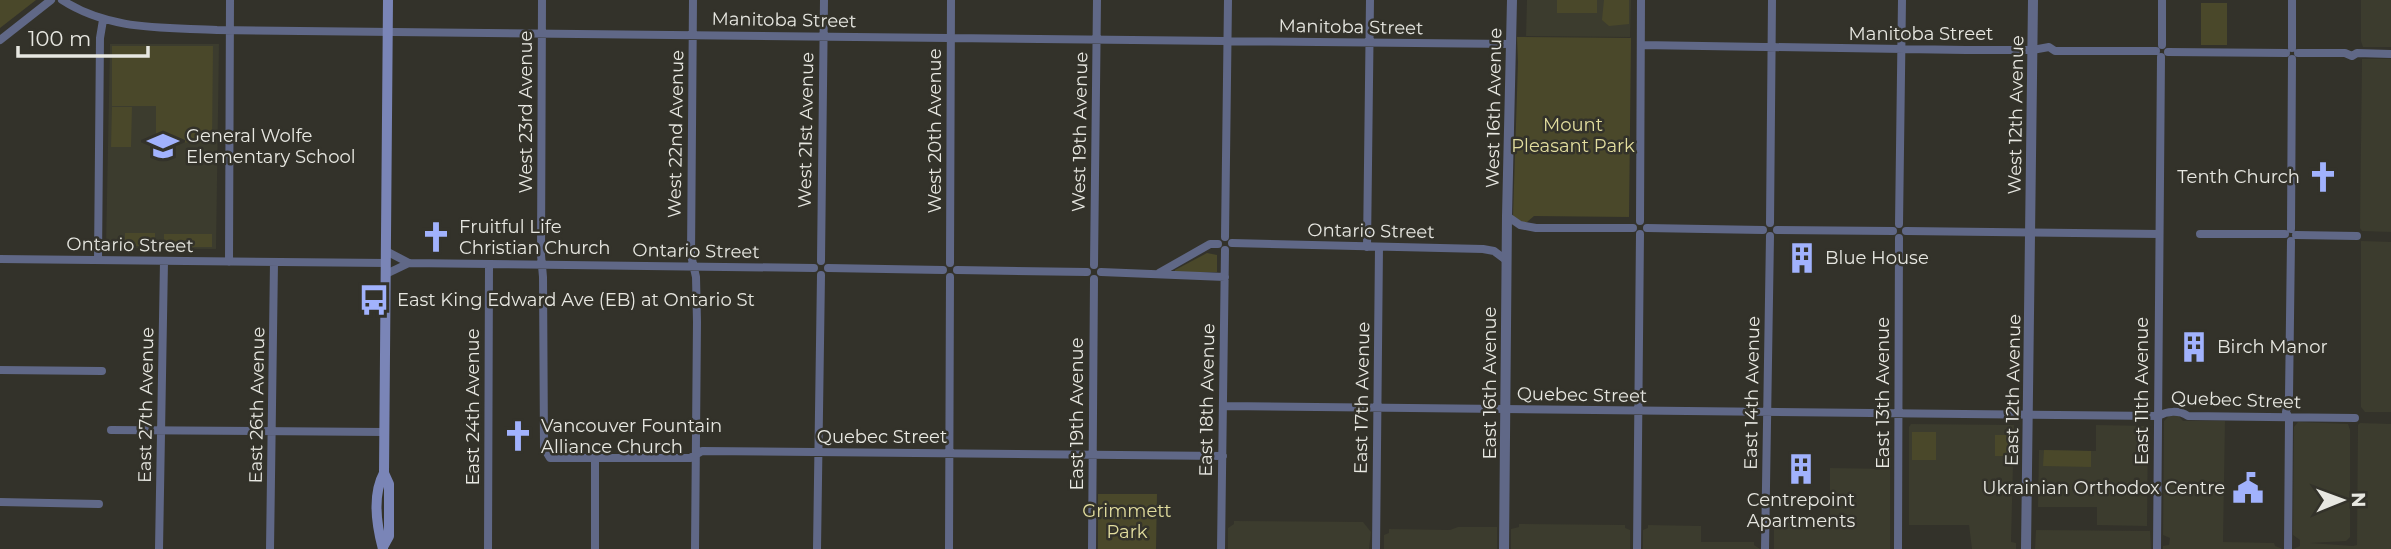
<svg xmlns="http://www.w3.org/2000/svg" width="2391" height="549" font-family="Montserrat,sans-serif">
<style>
.built{fill:#3c3c2e}
.green{fill:#4a482a}
.lines{fill:none;stroke-linecap:round;stroke-linejoin:round}
.minor{stroke:#606887;stroke-width:8}
.tertiary{stroke:#606887;stroke-width:10}
.secondary{stroke:#7a85b7;stroke-width:10}
.labels{text-anchor:middle;stroke-width:5;stroke-linejoin:round;paint-order:stroke}
.street-label{font-size:18px;fill:#e7e7e1;stroke:#33322a}
.park-label{font-size:18px;fill:#e2dd9e;stroke:#33322a}
.poi-label{font-size:18px;fill:#e7e7e1;stroke:#33322a;text-anchor:start}
</style>
<rect width="100%" height="100%" fill="#33322a"/>
<path class="built" d="M1527 0H1631L1630 37 1526 36Z
M2361 0H2391V47H2363L2361 41Z
M110 44H219L216 249 106 248Z
M2362 59H2391V232L2362 231 2360 228Z
M2361 241 2391 242V412H2365L2361 407Z
M2178 415 2183 421H2225L2223 542 2274 543 2275 546 2283 549H2163V546L2169 545 2170 538 2163 535 2164 421 2169 416Z
M2298 422 2348 424 2350 430V537L2346 541 2310 543 2353 546 2357 545 2358 425 2360 423 2391 424V549H2293L2300 546V540L2293 535 2294 427Z
M1911 424 2014 425 2011 542 2016 543V549H1972L1969 525H1909V427Z
M2096 425 2148 426 2147 526 2097 525V507H2038L2039 450 2096 451Z
M1830 468 1890 469V549H1774V523H1830Z
M1234 521 1363 522 1371 532 1369 549H1228V528L1234 524Z
M1519 524 1625 525V528L1630 530V549H1511V529L1519 527Z
M1648 525 1701 526V542H1754V545L1760 549H1643V530L1648 528Z
M1458 527H1497V549H1384V535L1389 533V529L1450 530Z
M2036 530 2150 531 2151 549H2035Z"/>
<path class="green" d="M0 0H36L0 28Z
M1557 0H1597V13H1557Z
M1604 0H1629V24L1609 26 1602 20Z
M2201 3H2227V45H2201Z
M1517 37 1631 38 1629 217 1534 216 1527 222H1519L1513 216 1518 62Z
M112 46H213L212 143 156 142V106H112Z
M112 107H132L131 147H111Z
M125 233H155V246H125Z
M164 234H212V247H164Z
M1207 253 1217 255V272H1175V270Z
M1912 432H1936V460H1912Z
M1995 435H2011V456H1995Z
M2044 450 2091 451V467L2043 466Z
M1098 494H1157L1156 549H1098Z"/>
<g class="lines">
<path class="minor" d="M62 0C110 31 163 27 217 30L1511 44
M542 0 541 255 543 277 544 448 550 458H690L702 451 1223 456
M693 0 691 255 696 277 697 322 695 549
M0 40 51 0
M1641 45 1966 50H2032L2049 47 2055 51H2156
M2162 45V0
M2292 48V0
M2168 52 2286 53
M2298 53H2345L2352 56 2357 53 2391 54
M1507 216 1520 225 1536 228H1633
M1640 221 1641 0
M1770 223 1772 0
M1899 224 1902 0
M1647 228 1763 230
M2291 229 2292 59
M1777 230 1893 231
M1906 231 2159 234
M2200 234H2285
M2296 235 2357 236
M1225 237 1228 0
M1232 243 1483 249 1494 251 1506 260
M1367 247 1370 0
M386 251 409 263 814 268
M0 259 386 263
M98 260 100 38 103 20
M821 261 824 0
M229 262 230 0
M950 263 951 0
M1094 265 1097 0
M828 268 943 270
M957 270 1087 272
M1101 272 1225 277
M1159 273 1210 244H1218
M386 274 409 263
M0 370 102 371
M1223 406 2158 416C2167 411 2179 410 2188 416L2355 418
M111 430 384 432
M0 502 99 504
M159 549 164 261
M270 549 274 262
M488 549 489 265
M595 549V458
M817 549 821 275
M949 549 950 277
M1092 549 1094 279
M1221 549 1225 250
M1376 549 1379 247
M1637 549 1640 234
M1765 549 1770 236
M1898 549 1899 238
M2157 549 2161 57
M2288 549 2289 418 2286 412 2289 396 2291 241"/>
<path class="tertiary" d="M1504 549 1507 216 1512 0
M2026 549 2033 0"/>
<path class="secondary" d="M383 547 389 536V484L384 473 388 0
M383 549C377 527 372 495 384 473"/>
</g>
<defs>
<symbol id="school-bare" viewBox="-9 -9 18 18"><path d="M0-5L7-2L0 1L-7-2ZM-4 1L0 2.5L4 1V4Q0 6-4 4Z" fill="#a1b2fd" stroke="#33322a" stroke-width="2.5" paint-order="stroke"/></symbol>
<symbol id="church-bare" viewBox="-9 -9 18 18"><path d="M-1.2-6h2.4v3.5h3.3v2.4h-3.3V6h-2.4V-.1h-3.3v-2.4h3.3Z" fill="#a1b2fd" stroke="#33322a" stroke-width="2.5" paint-order="stroke"/></symbol>
<symbol id="building-bare" viewBox="-9 -9 18 18"><path d="M-4-6H4V6H1V3H-1V6H-4ZM-2.5-4.3h1.7v1.8h-1.7ZM.8-4.3h1.7v1.8H.8ZM-2.5-1h1.7V.8h-1.7ZM.8-1h1.7V.8H.8Z" fill="#a1b2fd" stroke="#33322a" stroke-width="2.5" paint-order="stroke"/></symbol>
<symbol id="bus-bare" viewBox="-9 -9 18 18"><path d="M-5-6H5V4H4V6H2V4H-2V6H-4V4H-5ZM-3.5-4V0h7V-4ZM-3.5 1.2v1.5H-2V1.2ZM2 1.2v1.5H3.5V1.2Z" fill="#a1b2fd" stroke="#33322a" stroke-width="2.5" paint-order="stroke"/></symbol>
<symbol id="civic-bare" viewBox="-9 -9 18 18"><path d="M-.6-6.5H3V-4.5H.6V-3L4-1V1h2V6H-6V1h2V-1L-.6-3ZM-1.2 2.5V6h2.4V2.5Z" fill="#a1b2fd" stroke="#33322a" stroke-width="2.5" paint-order="stroke"/></symbol>
</defs>
<g fill-rule="evenodd">
<use href="#school-bare" x="141" y="124" width="44" height="44"/>
<use href="#church-bare" x="2301" y="155" width="44" height="44"/>
<use href="#church-bare" x="414" y="215" width="44" height="44"/>
<use href="#building-bare" x="1780" y="236" width="44" height="44"/>
<use href="#bus-bare" x="352" y="278" width="44" height="44"/>
<use href="#building-bare" x="2172" y="325" width="44" height="44"/>
<use href="#church-bare" x="496" y="414" width="44" height="44"/>
<use href="#building-bare" x="1779" y="447" width="44" height="44"/>
<use href="#civic-bare" x="2226" y="466" width="44" height="44"/>
</g>
<g class="labels">
<g class="street-label">
<text transform="translate(784 20) rotate(1)" y="6">Manitoba Street</text>
<text transform="translate(1351 27) rotate(1)" y="6">Manitoba Street</text>
<text x="1921" y="40">Manitoba Street</text>
<text transform="translate(1494 108) rotate(-89)" y="6">West 16th Avenue</text>
<text transform="translate(526 112) rotate(-90)" y="6">West 23rd Avenue</text>
<text transform="translate(2016 115) rotate(-89)" y="6">West 12th Avenue</text>
<text transform="translate(806 130) rotate(-89)" y="6">West 21st Avenue</text>
<text transform="translate(935 131) rotate(-90)" y="6">West 20th Avenue</text>
<text transform="translate(1080 132) rotate(-89)" y="6">West 19th Avenue</text>
<text transform="translate(676 134) rotate(-89)" y="6">West 22nd Avenue</text>
<text transform="translate(1371 231) rotate(1)" y="6">Ontario Street</text>
<text transform="translate(130 245) rotate(1)" y="6">Ontario Street</text>
<text transform="translate(696 251) rotate(1)" y="6">Ontario Street</text>
<text transform="translate(1490 383) rotate(-90)" y="6">East 16th Avenue</text>
<text transform="translate(2013 390) rotate(-89)" y="6">East 12th Avenue</text>
<text transform="translate(2142 391) rotate(-90)" y="6">East 11th Avenue</text>
<text transform="translate(1752 393) rotate(-89)" y="6">East 14th Avenue</text>
<text transform="translate(1883 393) rotate(-90)" y="6">East 13th Avenue</text>
<text transform="translate(1582 395) rotate(1)" y="6">Quebec Street</text>
<text transform="translate(1362 398) rotate(-89)" y="6">East 17th Avenue</text>
<text transform="translate(1207 400) rotate(-89)" y="6">East 18th Avenue</text>
<text transform="translate(2236 400) rotate(2)" y="6">Quebec Street</text>
<text transform="translate(146 405) rotate(-89)" y="6">East 27th Avenue</text>
<text transform="translate(257 405) rotate(-89)" y="6">East 26th Avenue</text>
<text transform="translate(473 407) rotate(-90)" y="6">East 24th Avenue</text>
<text transform="translate(1077 414) rotate(-90)" y="6">East 19th Avenue</text>
<text x="882" y="443">Quebec Street</text>
</g>
<g class="park-label">
<text x="1573" y="131">Mount<tspan x="1573" dy="21">Pleasant Park</tspan></text>
<text x="1127" y="517">Grimmett<tspan x="1127" dy="21">Park</tspan></text>
</g>
<g class="poi-label">
<text x="186" y="142">General Wolfe<tspan x="186" dy="21">Elementary School</tspan></text>
<text x="2300" y="183" text-anchor="end">Tenth Church</text>
<text x="459" y="233">Fruitful Life<tspan x="459" dy="21">Christian Church</tspan></text>
<text x="1825" y="264">Blue House</text>
<text x="397" y="306">East King Edward Ave (EB) at Ontario St</text>
<text x="2217" y="353">Birch Manor</text>
<text x="541" y="432">Vancouver Fountain<tspan x="541" dy="21">Alliance Church</tspan></text>
<text x="2225" y="494" text-anchor="end">Ukrainian Orthodox Centre</text>
<text x="1801" y="506" text-anchor="middle">Centrepoint<tspan x="1801" dy="21">Apartments</tspan></text>
</g>
</g>
<g transform="translate(2342 500) rotate(89)" stroke="#33322a" stroke-width="5" paint-order="stroke">
<path d="M0-5L12 26L0 18L-12 26Z" fill="#e7e7e1"/>
<text y="-10" font-size="19" font-weight="bold" text-anchor="middle" fill="#e7e7e1">N</text>
</g>
<path d="M18 46v10h130v-10" fill="none" stroke="#e7e7e1" stroke-width="3.5"/>
<text x="28" y="46" font-size="21" fill="#e7e7e1" stroke="#33322a" stroke-width="5" paint-order="stroke">100 m</text>
</svg>
